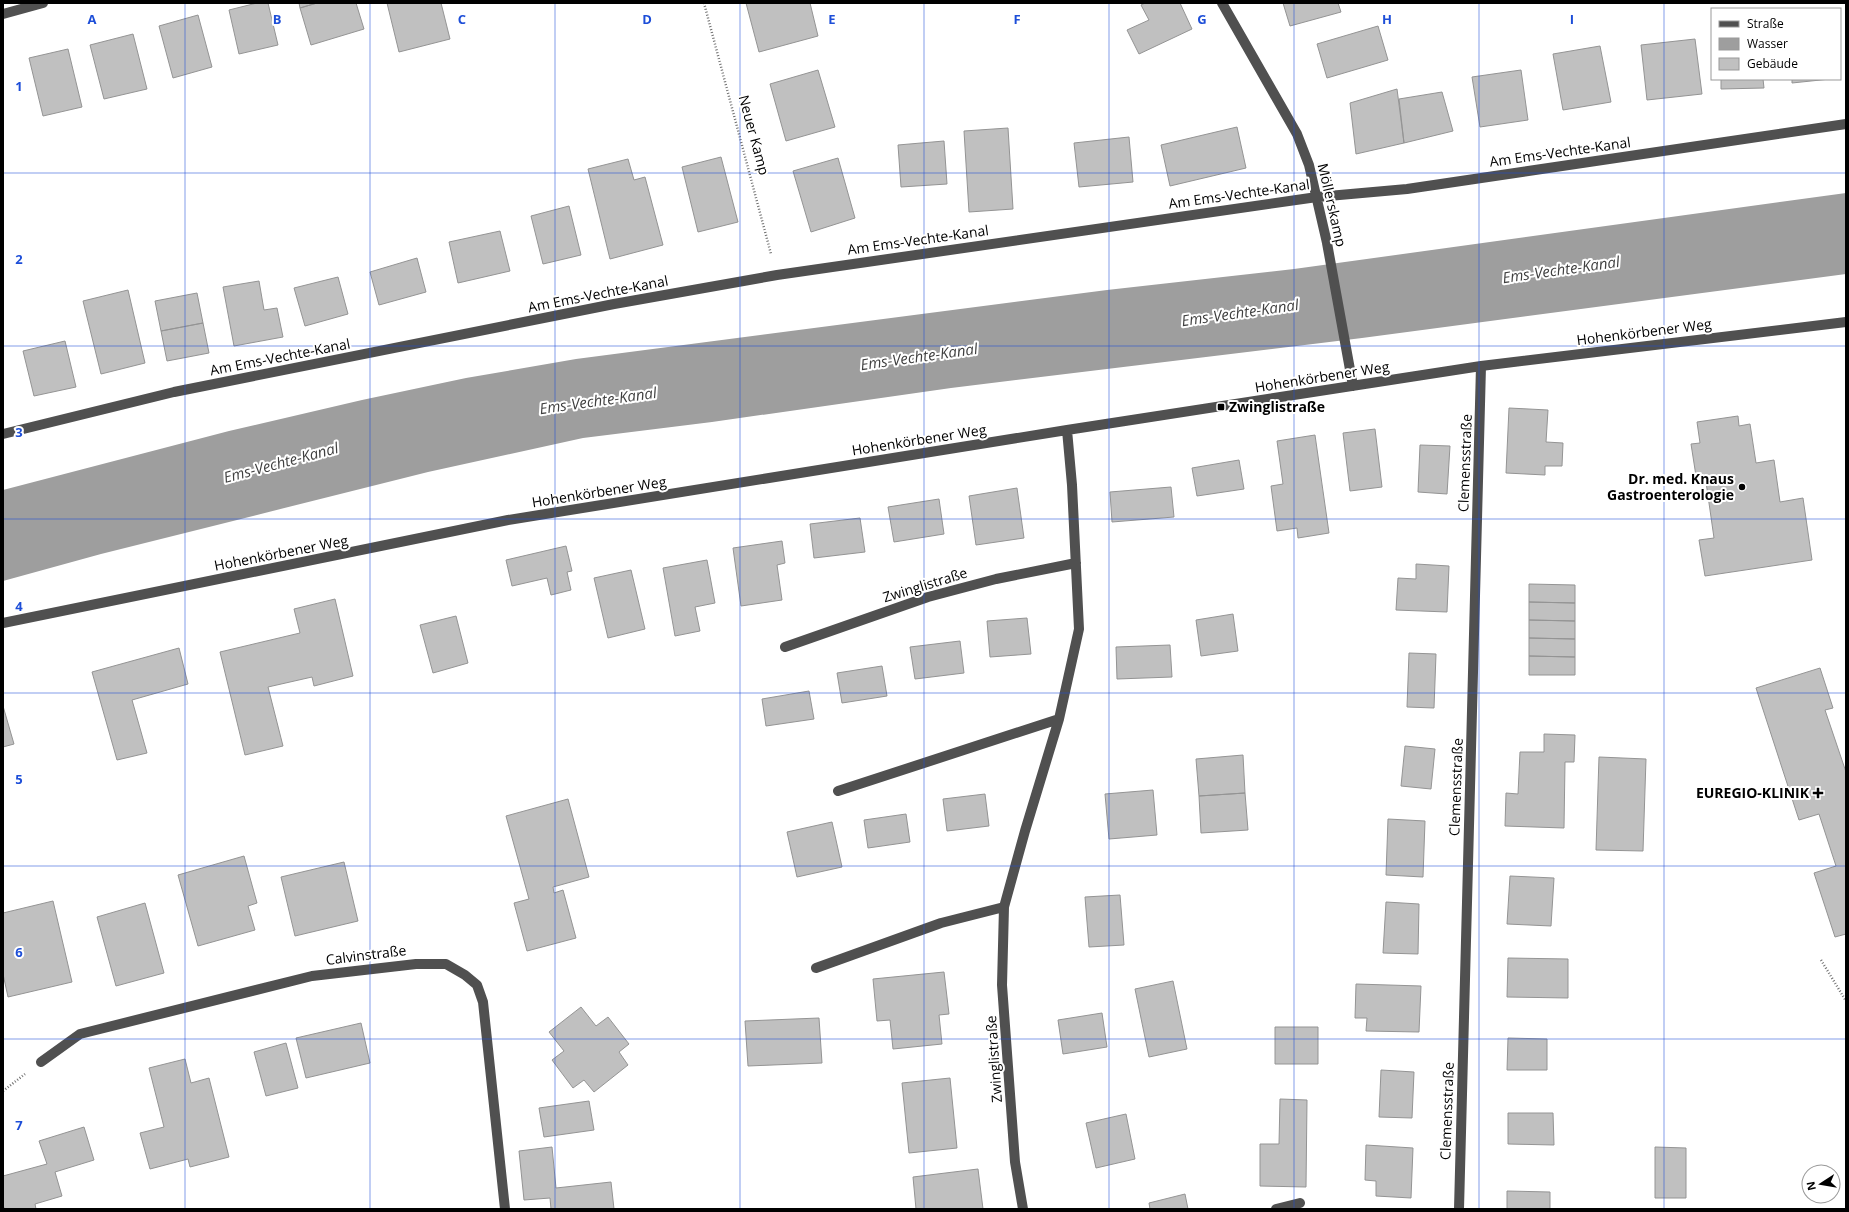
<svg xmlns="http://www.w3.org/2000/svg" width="1849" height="1212" font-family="'Open Sans',sans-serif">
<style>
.water{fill:#9e9e9e}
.building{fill:#c0c0c0;stroke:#949494}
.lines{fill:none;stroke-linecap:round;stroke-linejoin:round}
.path{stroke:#727272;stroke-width:2.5;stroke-dasharray:1 2;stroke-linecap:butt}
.minor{stroke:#505050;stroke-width:10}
.grid{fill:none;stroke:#1d4ed8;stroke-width:1;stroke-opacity:0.55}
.poi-dot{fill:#000;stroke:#fff;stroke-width:1.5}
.labels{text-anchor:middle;stroke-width:4;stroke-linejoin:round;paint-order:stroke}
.street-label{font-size:14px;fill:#000;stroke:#fff}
.poi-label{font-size:14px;font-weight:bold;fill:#000;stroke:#fff;text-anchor:end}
.water-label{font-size:15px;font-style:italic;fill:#3f3f3f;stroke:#fff}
.grid-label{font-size:13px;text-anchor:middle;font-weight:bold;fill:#1d4ed8;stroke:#fff;stroke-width:4;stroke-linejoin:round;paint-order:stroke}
</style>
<rect width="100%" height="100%" fill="#fff"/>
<path class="water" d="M1846 193V274L1362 338 951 388 712 422 583 438 428 472 101 554 3 581V490L229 431 362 400 466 378 576 359 1107 290 1294 269Z"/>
<path class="building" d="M257 3H268L278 45 239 54 229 10Z
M299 3H317L300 8Z
M317 3H356L364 29 311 45 300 8Z
M387 3H441L450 39 399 52Z
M746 3H810L818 36 759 52Z
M1145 3H1180L1192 29 1139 54 1127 30 1149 20 1141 5Z
M1283 3H1338L1341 12 1290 26Z
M198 15 212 67 173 78 159 26Z
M1378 26 1388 60 1327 78 1317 44Z
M133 34 147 89 104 99 90 45Z
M1695 39 1702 94 1647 100 1641 45Z
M1600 46 1611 102 1563 110 1553 54Z
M68 49 82 107 43 116 29 58Z
M818 70 835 127 786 141 770 84Z
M1521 70 1528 120 1480 127 1472 77Z
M1721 79H1763L1764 88 1721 89Z
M1792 79H1830L1792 83Z
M1397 89 1404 143 1356 154 1350 103Z
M1442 92 1453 131 1404 143 1399 99Z
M1237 127 1246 168 1170 186 1161 145Z
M1008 128 1013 209 969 212 964 131Z
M1129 137 1133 182 1079 187 1074 143Z
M944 141 947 184 901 187 898 145Z
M721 157 738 222 698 232 682 167Z
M838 158 855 218 811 232 793 171Z
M628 159 634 180 645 177 663 245 610 259 588 169Z
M569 206 581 255 543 264 531 216Z
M500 231 510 271 458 283 449 242Z
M417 258 426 292 379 305 370 272Z
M338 277 348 314 305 326 294 288Z
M259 281 264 310 277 308 283 337 234 346 223 287Z
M128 290 145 363 101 374 83 301Z
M197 293 203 323 161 331 155 301Z
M203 323 209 353 167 361 161 331Z
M65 341 76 387 34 396 23 351Z
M1509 408 1548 410 1546 442 1563 443 1562 466H1545V475L1506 473Z
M1738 416 1739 426 1750 424 1756 463 1774 460 1780 502 1803 498 1812 560 1705 576 1699 540 1714 538 1705 475 1696 476 1691 444 1700 443 1697 422Z
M1375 429 1382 487 1350 491 1343 433Z
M1315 435 1329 533 1298 538 1297 528 1277 531 1271 486 1283 484 1277 441Z
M1420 445 1450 446 1447 494 1418 492Z
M1239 460 1244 489 1197 496 1192 468Z
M1171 487 1174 517 1112 522 1110 492Z
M1017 488 1024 538 976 545 969 496Z
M939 499 944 534 894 542 888 507Z
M860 518 865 552 814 558 810 524Z
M782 541 785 563 777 565 782 600 741 606 733 548Z
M566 546 572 571 567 572 571 590 551 595 547 578 512 586 506 560Z
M707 560 715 603 695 607 700 631 675 636 663 568Z
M1416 564 1449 566 1447 612 1396 610 1398 578 1416 579Z
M631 570 645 629 608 638 594 578Z
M1529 584 1575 585V603L1529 602Z
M335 599 353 676 314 686 312 677 268 687 283 746 245 755 220 652 300 633 294 609Z
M1529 602 1575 603V621L1529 620Z
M1233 614 1238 651 1201 656 1196 620Z
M456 616 468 663 433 673 420 625Z
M1027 618 1031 654 990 657 987 621Z
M1529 620 1575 621V639L1529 638Z
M1529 638 1575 639V657L1529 656Z
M960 641 964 673 915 679 910 647Z
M1170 645 1172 677 1117 679 1116 647Z
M179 648 188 684 132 700 147 753 117 760 92 672Z
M1409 653 1436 654 1434 708 1407 707Z
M1529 656 1575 657V675H1529Z
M882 666 887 696 842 703 837 673Z
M1820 668 1833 708 1825 710 1846 772V934L1835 937 1814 873 1836 866 1819 814 1799 820 1756 688Z
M809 691 814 719 766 726 762 699Z
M3 706 14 744 3 747Z
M1544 734 1575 735 1574 762H1565L1564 828 1505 826 1506 793 1518 794 1520 752H1544Z
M1405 746 1435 749 1431 789 1401 786Z
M1243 755 1245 793 1199 796 1196 759Z
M1599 757 1646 759 1643 851 1596 850Z
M1153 790 1157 835 1109 839 1105 794Z
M1245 793 1248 830 1201 833 1199 796Z
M985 794 989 826 947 831 943 799Z
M568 799 589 877 553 887 554 893 563 890 576 938 527 951 514 903 529 899 506 816Z
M906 814 910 842 868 848 864 820Z
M1388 819 1425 821 1423 877 1386 875Z
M832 822 842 867 797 877 787 832Z
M244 856 257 903 248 906 255 930 198 946 178 875Z
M344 862 358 921 295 936 281 877Z
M1510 876 1554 878 1551 926 1507 924Z
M1120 895 1124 945 1089 947 1085 897Z
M53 901 72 982 8 997 3 974V913Z
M1386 902 1419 904 1418 954 1383 953Z
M145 903 164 973 116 986 97 917Z
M1508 958 1568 959V998L1507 997Z
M944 972 949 1014 939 1015 942 1044 893 1049 890 1020 877 1021 873 979Z
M1173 981 1187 1049 1149 1057 1135 989Z
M1356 984 1421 986 1419 1032 1366 1031 1367 1018H1355Z
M581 1007 596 1026 608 1017 629 1044 619 1052 628 1065 594 1092 584 1080 573 1088 552 1060 564 1051 549 1032Z
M1102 1013 1107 1047 1063 1054 1058 1020Z
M819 1018 822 1063 748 1066 745 1021Z
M361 1023 370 1063 306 1078 296 1038Z
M1275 1027H1318V1064H1275Z
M1508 1038 1547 1039V1070H1507Z
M286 1043 298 1088 266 1096 254 1052Z
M185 1059 191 1083 209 1078 229 1157 190 1167 188 1159 150 1169 140 1133 164 1127 149 1068Z
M1381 1070 1414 1072 1412 1118 1379 1117Z
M950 1078 957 1148 909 1153 902 1083Z
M1280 1099 1307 1100 1306 1187 1260 1186V1144H1279Z
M589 1101 594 1130 544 1137 539 1108Z
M1508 1113H1553L1554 1145 1508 1144Z
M1126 1114 1135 1159 1096 1168 1086 1123Z
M84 1127 94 1160 55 1172 62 1196 35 1204 36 1209H5L3 1206V1176L47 1164 39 1141Z
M1366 1145 1413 1148 1411 1198 1376 1196V1181L1365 1180Z
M552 1147 556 1188 611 1182 614 1209H551L550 1198 524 1200 519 1151Z
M1655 1147 1686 1148V1198H1655Z
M978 1169 983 1209H916L913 1177Z
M1507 1191 1550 1192V1209H1507Z
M1185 1194 1188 1209H1150L1149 1203Z"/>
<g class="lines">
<path class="path" d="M704 3 771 254
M1821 960 1846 1001
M3 1091 25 1074"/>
<path class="minor" d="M1222 3 1297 134 1309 165 1327 243 1353 386
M3 14 43 3
M3 434 174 392 614 304 777 275 1317 197 1407 189 1846 124
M3 623 508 520 1067 430 1481 366 1846 322
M785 647 928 597 996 579 1076 563
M838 791 1059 719
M816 968 941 923 1004 907
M41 1062 80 1034 312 976 416 964H446L465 975 477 985 483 1002 505 1209
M1023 1209 1015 1162 1002 985 1004 907 1025 831 1059 719 1079 629 1072 485 1067 430
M1276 1209 1300 1203
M1459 1209 1481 366"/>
</g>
<path class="grid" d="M185 3V1209M370 3V1209M555 3V1209M740 3V1209M924 3V1209M1109 3V1209M1294 3V1209M1479 3V1209M1664 3V1209M3 173H1846M3 346H1846M3 519H1846M3 693H1846M3 866H1846M3 1039H1846"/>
<g class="poi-dot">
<rect x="1217" y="403" width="8" height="8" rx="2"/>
<circle cx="1742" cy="487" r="4"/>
<path d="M1816 787h4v4h4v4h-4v4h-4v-4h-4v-4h4z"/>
</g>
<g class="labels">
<g class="street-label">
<text transform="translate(754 135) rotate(75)" y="5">Neuer Kamp</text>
<text transform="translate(1560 152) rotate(-8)" y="5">Am Ems-Vechte-Kanal</text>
<text transform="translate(1239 194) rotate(-8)" y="5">Am Ems-Vechte-Kanal</text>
<text transform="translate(1332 205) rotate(77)" y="5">Möllerskamp</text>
<text transform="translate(918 240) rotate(-8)" y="5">Am Ems-Vechte-Kanal</text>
<text transform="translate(598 294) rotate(-11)" y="5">Am Ems-Vechte-Kanal</text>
<text transform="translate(1644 332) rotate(-7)" y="5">Hohenkörbener Weg</text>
<text transform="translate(280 357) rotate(-11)" y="5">Am Ems-Vechte-Kanal</text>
<text transform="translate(1322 377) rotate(-9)" y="5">Hohenkörbener Weg</text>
<text transform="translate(919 440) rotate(-9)" y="5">Hohenkörbener Weg</text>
<text transform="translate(1465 463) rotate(-88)" y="5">Clemensstraße</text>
<text transform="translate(599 492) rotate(-9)" y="5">Hohenkörbener Weg</text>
<text transform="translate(281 553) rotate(-11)" y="5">Hohenkörbener Weg</text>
<text transform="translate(925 585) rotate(-17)" y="5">Zwinglistraße</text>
<text transform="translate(1456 787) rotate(-88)" y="5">Clemensstraße</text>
<text transform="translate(366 955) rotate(-7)" y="5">Calvinstraße</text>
<text transform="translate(994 1059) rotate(-94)" y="5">Zwinglistraße</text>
<text transform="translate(1447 1111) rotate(-88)" y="5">Clemensstraße</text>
</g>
<g class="poi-label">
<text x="1229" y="412" text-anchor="start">Zwinglistraße</text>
<text x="1734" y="484">Dr. med. Knaus<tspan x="1734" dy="16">Gastroenterologie</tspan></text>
<text x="1809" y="798">EUREGIO-KLINIK</text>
</g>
<g class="water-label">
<text transform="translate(1561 270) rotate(-8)" y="5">Ems-Vechte-Kanal</text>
<text transform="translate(1240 313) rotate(-8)" y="5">Ems-Vechte-Kanal</text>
<text transform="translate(919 357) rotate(-8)" y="5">Ems-Vechte-Kanal</text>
<text transform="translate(598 401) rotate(-8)" y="5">Ems-Vechte-Kanal</text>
<text transform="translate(281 463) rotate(-15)" y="5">Ems-Vechte-Kanal</text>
</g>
</g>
<g class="grid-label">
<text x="92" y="24">A</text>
<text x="277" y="24">B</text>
<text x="462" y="24">C</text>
<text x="647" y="24">D</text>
<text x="832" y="24">E</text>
<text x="1017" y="24">F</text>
<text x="1202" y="24">G</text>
<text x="1387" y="24">H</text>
<text x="1572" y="24">I</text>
<text x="19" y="91">1</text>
<text x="19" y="264">2</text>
<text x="19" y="437">3</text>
<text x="19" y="611">4</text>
<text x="19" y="784">5</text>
<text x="19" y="957">6</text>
<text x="19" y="1130">7</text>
</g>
<rect width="1849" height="1212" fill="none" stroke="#000000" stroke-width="8"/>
<rect x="1711" y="8" width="130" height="72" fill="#ffffff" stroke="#999999"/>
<rect x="1719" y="21" width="20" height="6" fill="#505050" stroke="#999999"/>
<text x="1747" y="28" font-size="12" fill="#000000">Straße</text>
<rect x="1719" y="38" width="20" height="12" fill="#9e9e9e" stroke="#999999"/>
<text x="1747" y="48" font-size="12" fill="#000000">Wasser</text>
<rect x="1719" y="58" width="20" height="12" fill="#c0c0c0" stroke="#999999"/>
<text x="1747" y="68" font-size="12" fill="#000000">Gebäude</text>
<g transform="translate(1821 1184) rotate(258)"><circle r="19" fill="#ffffff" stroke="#999999"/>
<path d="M0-3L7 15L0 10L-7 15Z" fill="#000000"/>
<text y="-6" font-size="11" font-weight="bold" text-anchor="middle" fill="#000000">N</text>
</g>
</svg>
